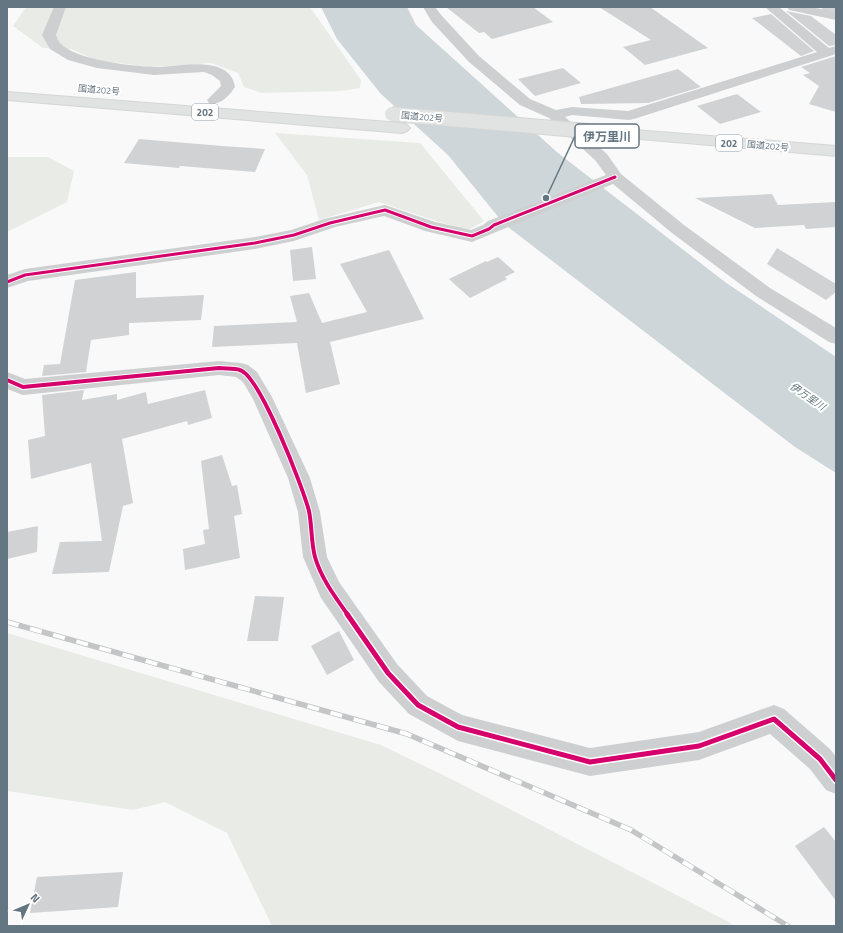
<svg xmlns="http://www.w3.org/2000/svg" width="843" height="933" font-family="'Titillium Web','Noto Sans JP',sans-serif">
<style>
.green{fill:#e8ebe6}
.water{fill:#ced6d9}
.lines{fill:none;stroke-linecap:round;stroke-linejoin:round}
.river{fill:#ced6d9;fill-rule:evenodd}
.building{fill:#d0d2d3}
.highway-casing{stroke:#d5d6d6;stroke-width:2}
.minor{fill:#cecfd0;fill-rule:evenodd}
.highway{fill:#e1e2e2;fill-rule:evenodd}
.rail-casing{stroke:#c3c5c6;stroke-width:5.5}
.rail{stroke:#fff;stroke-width:4;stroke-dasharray:12;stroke-linecap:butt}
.highway-bridge-casing{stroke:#d5d6d6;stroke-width:16;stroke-linecap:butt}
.highway-bridge{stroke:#e1e2e2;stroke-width:14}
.cycleway-far2-casing{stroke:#fff;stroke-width:5}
.cycleway-far1-casing{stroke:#fff;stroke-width:6}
.cycleway-casing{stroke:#fff;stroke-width:8}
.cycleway-far2{stroke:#d6006c;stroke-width:3}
.cycleway-far1{stroke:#d6006c;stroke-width:4}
.cycleway{stroke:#d6006c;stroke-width:5}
.labels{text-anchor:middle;stroke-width:4;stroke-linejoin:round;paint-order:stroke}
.far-street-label{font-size:9px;fill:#657683;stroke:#fff}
.shield{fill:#fff;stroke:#939fa8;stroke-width:1}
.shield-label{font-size:10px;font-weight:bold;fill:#657683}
.far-water-label{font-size:10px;font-style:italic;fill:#60757c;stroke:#fff}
.leader{fill:none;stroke:#657683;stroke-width:1.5}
.callout-dot{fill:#657683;stroke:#fff;stroke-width:1.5}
.callout{fill:#fff;stroke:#657683;stroke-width:1.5}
.callout-label{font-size:12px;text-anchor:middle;font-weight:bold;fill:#657683}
</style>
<rect width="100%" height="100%" fill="#f9f9f9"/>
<path class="green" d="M26 7H310L361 80 360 88 341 91 262 93 244 87 238 73 211 63 150 67 96 60 71 49 43 48 13 26Z
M275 133 420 143 484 221 467 231 379 202 319 220 307 175Z
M7 157H48L74 171 67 202 7 232Z
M7 633 381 745 453 780 727 921 734 926H272L227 833 165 802 133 810 7 791Z"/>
<path class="water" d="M321 7H407L416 25 558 153 725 282 836 357V473L795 447 504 224 448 155 381 94 337 39Z"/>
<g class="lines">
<path class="river" d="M821 7H836V15L825 13Z"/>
</g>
<path class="building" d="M446 7H533L553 22 492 39 484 32 479 33Z
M599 7H650L708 48 645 65 623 47 651 40Z
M786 11 811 16 836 35V45L829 46Z
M771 14 814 51 801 56 752 18Z
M836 56V112L809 104 819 86 803 75 810 73 801 67Z
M563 68 581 83 535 96 518 79Z
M678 69 701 87 648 103 581 104 579 97Z
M737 94 761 112 720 124 697 106Z
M139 139 222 146 265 149 255 172 180 166 179 168 124 163Z
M772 194 778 205 836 202V227L806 229 804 225 755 228 695 198Z
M312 247 316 279 293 281 290 250Z
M777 248 836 284V292L826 300 767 264Z
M389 250 424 319 330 342 340 384 306 393 297 343 212 347 214 326 297 322 290 296 309 293 322 323 367 312 340 264Z
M498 257 515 272 505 277 507 279 470 298 449 279 486 261 487 262Z
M136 272V298L204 295 201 320 129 323V335L91 340 86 372 42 376 44 365 60 364 75 280Z
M84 390 82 400 117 394V400L146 392 148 404 205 390 212 418 188 425 187 421 122 439 133 503 123 506 109 572 52 574 60 542 102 541 91 463 31 479 28 440 45 436 42 395Z
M222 455 232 486 237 485 242 514 234 516 240 558 185 570 183 549 205 544 203 530 209 529 201 461Z
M38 526 37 552 7 559V532Z
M255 596 284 597 278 641H247Z
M339 631 354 660 327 675 311 646Z
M824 827 836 842V901L795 846Z
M123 872 118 907 30 913 37 877Z"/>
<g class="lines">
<defs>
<path id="highway" d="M7 92 402 123 407 125 410 128 407 131 402 133 7 100Z
M622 129 836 146V156L617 137 614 134 617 131Z"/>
</defs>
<use href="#highway" class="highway-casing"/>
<path class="minor" d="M54 7H66L56 35C57 37 58 41 60 43 75 60 132 66 154 67 177 67 230 53 235 87 229 96 220 106 209 103L207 100 221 86 220 81 212 75 204 72 154 75 97 68 68 60 50 49 42 35Z
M423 7H435L442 16 479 56 530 99 556 110 572 107 628 111 817 52 765 7H779L829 48 836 46V54L634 119 629 120 572 115 565 117 607 154 621 174 684 225 770 288 836 328V344L829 342 756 296 672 233 613 184 472 242 425 231 384 216 335 227 294 241 255 249 28 281 7 288V275L25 269 255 237 291 230 324 219 385 205 435 222 471 230 483 225 488 221 606 175 595 160 549 118 520 105 469 62 432 22Z
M787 7H811L836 12V20L789 10Z
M219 361 241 363 248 365 257 372 272 397 310 478 320 512 327 557 339 582 397 664 427 696 462 715 590 748 699 732 774 705 784 709 830 749 836 757V794L826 790 810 769 770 734 699 760 590 776 458 741 409 714 379 682 321 598 303 557 298 512 288 478 253 399 243 382 236 377 219 375 23 395 7 389V372L25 379Z"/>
<use href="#highway" class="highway"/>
<defs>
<path id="rail" d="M7 622 407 734 631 830 788 926"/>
</defs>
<use href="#rail" class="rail-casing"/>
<use href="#rail" class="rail"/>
<defs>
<path id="highway-bridge" d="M392 114 622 134"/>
</defs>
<use href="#highway-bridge" class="highway-bridge-casing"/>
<use href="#highway-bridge" class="highway-bridge"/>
<defs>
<path id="cycleway-far2" d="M7 282 25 275 255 243 294 235 330 223 385 210 431 227 472 236 489 229 494 225 615 177"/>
<path id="cycleway-far1" d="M7 380 23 387 219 368C226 369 234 368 240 370 260 376 303 488 309 511 312 526 311 542 315 557 321 578 335 597 348 615"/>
<path id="cycleway" d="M347 614 388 673 418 705 458 727 590 762 699 746 774 719 820 759 836 780"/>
</defs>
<use href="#cycleway-far2" class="cycleway-far2-casing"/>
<use href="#cycleway-far1" class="cycleway-far1-casing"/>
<use href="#cycleway" class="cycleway-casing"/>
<use href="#cycleway-far2" class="cycleway-far2"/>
<use href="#cycleway-far1" class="cycleway-far1"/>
<use href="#cycleway" class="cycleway"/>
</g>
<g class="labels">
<g class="far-street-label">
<text transform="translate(99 90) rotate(5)" y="3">国道202号</text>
<text transform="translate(422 117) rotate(5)" y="3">国道202号</text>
<text transform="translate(768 146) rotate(5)" y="3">国道202号</text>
</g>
<g class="shield">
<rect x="192" y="104" width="26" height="16" rx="3"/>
<rect x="716" y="135" width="26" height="16" rx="3"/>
</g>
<g class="shield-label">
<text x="205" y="116">202</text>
<text x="729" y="147">202</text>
</g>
<g class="far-water-label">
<text transform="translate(808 396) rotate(35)" y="4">伊万里川</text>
</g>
</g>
<path class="leader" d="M546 198L575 136"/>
<circle class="callout-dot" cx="546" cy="198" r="4"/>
<rect class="callout" x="575" y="124" width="64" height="24" rx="4"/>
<g class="callout-label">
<text x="607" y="141">伊万里川</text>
</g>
<rect width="843" height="933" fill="none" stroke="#657683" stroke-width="16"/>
<g transform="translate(28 905) rotate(46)" stroke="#ffffff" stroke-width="3" paint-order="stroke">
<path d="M0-3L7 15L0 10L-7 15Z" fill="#657683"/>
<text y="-6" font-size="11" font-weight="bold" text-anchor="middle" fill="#657683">N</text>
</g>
</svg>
